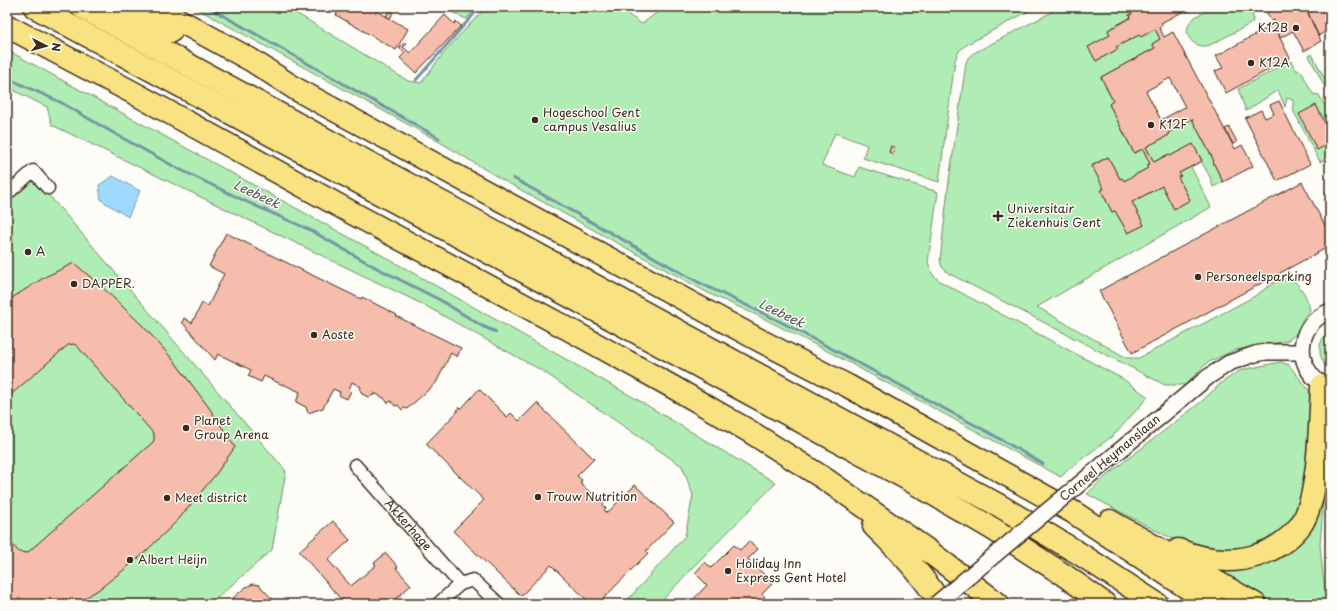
<svg xmlns="http://www.w3.org/2000/svg" width="1337" height="611" font-family="'Playpen Sans',sans-serif">
<style>
.green{fill:#afedb4;stroke:#758c69}
.water{fill:#9edaff;stroke:#7694a5}
.lines{fill:none;stroke-linecap:round;stroke-linejoin:round}
.stream{stroke:#7694a5;stroke-width:3}
.building{fill:#f6bdac;stroke:#3b2a1e;fill-rule:evenodd}
.minor-casing{stroke:#3b2a1e;stroke-width:15}
.tertiary-casing{stroke:#3b2a1e;stroke-width:18}
.motorway-casing{stroke:#3b2a1e;stroke-width:25}
.minor{stroke:#fdfcf7;stroke-width:12}
.tertiary{stroke:#fdfcf7;stroke-width:15}
.motorway{stroke:#f8e281;stroke-width:22}
.tertiary-bridge-casing{stroke:#3b2a1e;stroke-width:18;stroke-linecap:butt}
.tertiary-bridge{stroke:#fdfcf7;stroke-width:15}
.poi-dot{fill:#3b2a1e;stroke:#fdfcf7;stroke-width:1.5}
.labels{text-anchor:middle;stroke-width:3;stroke-linejoin:round;paint-order:stroke}
.poi-label{font-size:12px;fill:#3b2a1e;stroke:#fdfcf7;text-anchor:start}
.street-label{font-size:12px;fill:#3b2a1e;stroke:#fdfcf7}
.water-label{font-size:13px;font-style:italic;fill:#545656;stroke:#fdfcf7}
</style>
<rect width="100%" height="100%" fill="#fdfcf7"/>
<filter id="ink" filterUnits="userSpaceOnUse"><feTurbulence type="fractalNoise" baseFrequency=".025" numOctaves="2"/><feDisplacementMap in="SourceGraphic" scale="8" xChannelSelector="R" yChannelSelector="G"/><feConvolveMatrix kernelMatrix="1 2 1 2 8 2 1 2 1" color-interpolation-filters="sRGB"/></filter>
<g filter="url(#ink)">
<path class="green" d="M194 7H286L408 81 421 83 446 50 486 7H617L642 24 664 7H1036L966 45 959 51 955 60 939 182 863 158 867 145 835 133 822 165 855 177 859 167 938 192 928 262 932 274 941 282 1123 379 1148 397 1115 434 1070 468 1061 477 833 354 761 317 710 294 501 179 438 141Z
M441 7H478L466 19Z
M1056 7H1128L1132 14 1129 15 1130 18 1108 30 1110 35 1096 61 1118 49 1116 47 1139 35 1141 37 1155 29 1160 39 1152 44 1155 48 1101 77 1113 101 1109 104 1134 153 1143 149 1150 164 1147 165 1148 168 1124 181 1122 178 1120 179 1108 157 1092 165 1104 189 1101 191 1112 212 1115 211 1128 233 1144 225 1132 202 1162 186 1174 209 1190 200 1178 177 1181 176 1179 173 1191 167 1211 207 1037 307 1127 358H1139L1255 296 1276 281 1290 277C1302 288 1306 294 1310 310L1303 319 1296 334 1287 341 1235 350 1207 363 1185 385H1165L948 273 942 267 940 261 948 188 966 63 968 58 972 54 1050 13Z
M1216 7H1249L1253 15V20L1252 23 1210 45C1195 50 1180 35 1191 21 1196 14 1209 11 1216 7Z
M7 50 376 252 638 400 776 483 691 569 659 604H624L685 536 693 495 682 466 544 372 424 305 52 125 47 107 7 87Z
M1312 54 1330 89V97L1309 56Z
M1291 61 1296 70 1301 71 1313 94 1319 95 1330 115V157L1320 162 1294 112 1293 107V100L1287 98 1285 107 1278 90 1246 111 1238 89Z
M1192 119 1214 161 1213 162 1223 182 1213 187 1210 177 1201 161 1202 160 1193 145 1170 156 1168 154 1154 162 1146 147 1169 135 1168 133Z
M35 179 286 471 272 550 210 604H7V203Z
M1330 331V370C1318 360 1315 341 1330 331Z
M1281 362 1289 365 1314 397 1307 463 1303 487 1297 509 1282 531 1259 545 1235 552 1191 548 1149 527 1087 494 1107 475 1201 402 1221 383 1241 370Z
M1325 481 1320 545 1323 576 1328 601 1326 602 1327 604H1267L1199 565 1258 563Z"/>
<path class="water" d="M113 176 140 191 128 217 101 200 99 185Z"/>
<g class="lines">
<path class="stream" d="M208 7 439 138
M7 78 60 102 117 135 177 168 247 202 310 230 375 267 440 300 482 326 496 332
M416 80 480 7
M513 178 698 282 779 321 836 351 988 432 1043 464"/>
</g>
<path class="building" d="M341 7H370L408 29 396 50 336 15Z
M384 7H428V9H392V15L390 19 386 16 388 13V9L383 10Z
M1128 7H1197L1187 12 1186 10 1161 23 1163 25 1159 27 1164 37 1173 32 1235 149 1242 145 1253 166 1223 182 1213 162 1214 161 1192 119 1168 133 1169 135 1146 147 1154 162 1169 154 1170 156 1193 144 1202 161 1179 173 1181 176 1178 177 1190 200 1174 209 1162 186 1132 202 1144 225 1128 233 1115 211 1112 212 1101 190 1104 189 1092 166 1108 157 1120 179 1122 178 1124 181 1148 168 1147 165 1150 164 1143 149 1134 153 1109 104 1113 101 1101 77 1155 48 1152 44 1160 39 1155 29 1141 37 1139 35 1116 47 1118 49 1096 61 1088 47 1110 35 1108 30 1130 18 1129 15 1132 14ZM1170 78 1185 107 1161 120 1146 91Z
M1264 7H1305L1321 41 1304 51 1293 31 1280 38 1274 20 1271 21Z
M1317 7H1330V29L1318 36 1308 12Z
M445 15 454 24 456 21 461 26 416 73 400 58 405 53 399 48 405 42 407 44 403 47 410 53Z
M1275 24 1280 38 1290 58 1226 93 1215 71 1223 68 1216 56Z
M1279 101 1310 164 1277 181 1245 118 1261 110 1265 118 1274 114 1270 105Z
M1316 105 1330 133V143L1317 150 1299 114Z
M1229 127 1237 142 1233 144 1225 129Z
M891 146 895 148 893 154 889 152Z
M1302 182 1330 235V246L1132 353 1099 291Z
M1330 190V203L1325 193Z
M226 233 361 299 362 297 397 315 396 316 461 348 457 357 451 353 436 383 407 409 404 408 402 410 398 405 395 406 391 401 388 403 384 398 374 393V395L368 397 362 394 360 389 361 387 352 382 349 389 351 391 347 399 339 395 340 392 333 389 323 408 308 413 306 407 296 402 300 392 283 384V385L264 376 261 382 248 376 251 370 218 354 215 360 182 322 184 318 192 323 202 303 208 306 224 274 209 266Z
M74 263 102 287 143 326 161 346 175 362 210 409 235 447 216 474 178 520 139 558 98 590 76 604H7V539L19 552 27 553 153 442 154 440V434L77 346 74 344 68 345 7 398V301L45 277Z
M479 389 507 417 511 413 519 421 537 403 594 459 577 476 582 480 580 483 591 493 592 492 596 496 594 497 599 502 601 501 604 504 603 506 606 508 604 510 607 513 635 485 674 522 646 551 648 553 598 604H591L551 565 521 596 453 531 484 500 426 444 458 411 457 410 459 407 461 409Z
M333 521 350 540 328 560 351 586 376 565 374 563 386 553 398 567 396 568 411 585 390 604H345L299 551Z
M749 541 758 549 748 559 773 583 762 594 765 597 758 604H689L707 585 695 573 705 562 711 568 734 545 740 550Z
M253 584 259 585 277 604H226L246 587Z"/>
<g class="lines">
<defs>
<g id="minor">
<path d="M7 194 33 171 48 188"/>
<path id="s1" d="M355 465 460 584"/>
<path d="M438 604 460 584 473 580 499 604"/>
</g>
<path id="tertiary" d="M1330 311C1292 326 1294 373 1330 389
M1107 461 1208 377 1229 363 1255 354 1266 352H1302"/>
<path id="motorway" d="M35 7 906 478 993 529 1064 575 1105 604
M82 7 1000 506 1080 554 1157 604
M122 7 171 31
M155 7 251 60 296 89 761 341 848 386 1073 512 1212 604
M7 26 132 92 356 215 572 331 671 386 749 431 825 479 927 550 998 604
M1110 521 1255 604
M874 526C899 550 923 575 941 604
M1178 550C1204 560 1232 564 1258 555 1274 550 1290 539 1300 526 1320 500 1320 419 1322 386"/>
</defs>
<use href="#minor" class="minor-casing"/>
<use href="#tertiary" class="tertiary-casing"/>
<use href="#motorway" class="motorway-casing"/>
<use href="#minor" class="minor"/>
<use href="#tertiary" class="tertiary"/>
<use href="#motorway" class="motorway"/>
<defs>
<path id="tertiary-bridge" d="M936 604 1107 461"/>
</defs>
<use href="#tertiary-bridge" class="tertiary-bridge-casing"/>
<use href="#tertiary-bridge" class="tertiary-bridge"/>
</g>
</g>
<g class="poi-dot">
<circle cx="1296" cy="28" r="4"/>
<circle cx="1251" cy="63" r="4"/>
<circle cx="535" cy="120" r="4"/>
<circle cx="1151" cy="125" r="4"/>
<path d="M996 210h4v4h4v4h-4v4h-4v-4h-4v-4h4z"/>
<circle cx="28" cy="252" r="4"/>
<circle cx="1198" cy="277" r="4"/>
<circle cx="74" cy="284" r="4"/>
<circle cx="314" cy="335" r="4"/>
<circle cx="186" cy="428" r="4"/>
<circle cx="538" cy="497" r="4"/>
<circle cx="167" cy="498" r="4"/>
<circle cx="130" cy="560" r="4"/>
<circle cx="728" cy="571" r="4"/>
</g>
<g class="labels">
<g class="poi-label">
<text x="1288" y="32" text-anchor="end">K12B</text>
<text x="1259" y="67">K12A</text>
<text x="543" y="117">Hogeschool Gent<tspan x="543" dy="14">campus Vesalius</tspan></text>
<text x="1159" y="129">K12F</text>
<text x="1007" y="213">Universitair<tspan x="1007" dy="14">Ziekenhuis Gent</tspan></text>
<text x="36" y="256">A</text>
<text x="1206" y="281">Personeelsparking</text>
<text x="82" y="288">DAPPER.</text>
<text x="322" y="339">Aoste</text>
<text x="194" y="425">Planet<tspan x="194" dy="14">Group Arena</tspan></text>
<text x="546" y="501">Trouw Nutrition</text>
<text x="175" y="502">Meet district</text>
<text x="138" y="564">Albert Heijn</text>
<text x="736" y="568">Holiday Inn<tspan x="736" dy="14">Express Gent Hotel</tspan></text>
</g>
<g class="street-label">
<text transform="translate(1110 458) rotate(-40)" y="4">Corneel Heymanslaan</text>
<text dy="4" stroke="none"><textPath href="#s1" startOffset="80">Akkerhage</textPath></text>
</g>
<g class="water-label">
<text transform="translate(257 194) rotate(25)" y="5">Leebeek</text>
<text transform="translate(782 313) rotate(26)" y="5">Leebeek</text>
</g>
</g>
<rect width="1337" height="611" fill="none" stroke="#fdfcf7" stroke-width="24"/>
<rect x="12" y="12" width="1313" height="587" fill="none" stroke="#3b2a1e" stroke-width="1.5" filter="url(#ink)"/>
<g transform="translate(46 46) rotate(96)" stroke="#fdfcf7" stroke-width="3" paint-order="stroke">
<path d="M0-3L7 15L0 10L-7 15Z" fill="#3b2a1e"/>
<text y="-6" font-size="11" font-weight="bold" text-anchor="middle" fill="#3b2a1e">N</text>
</g>
</svg>
